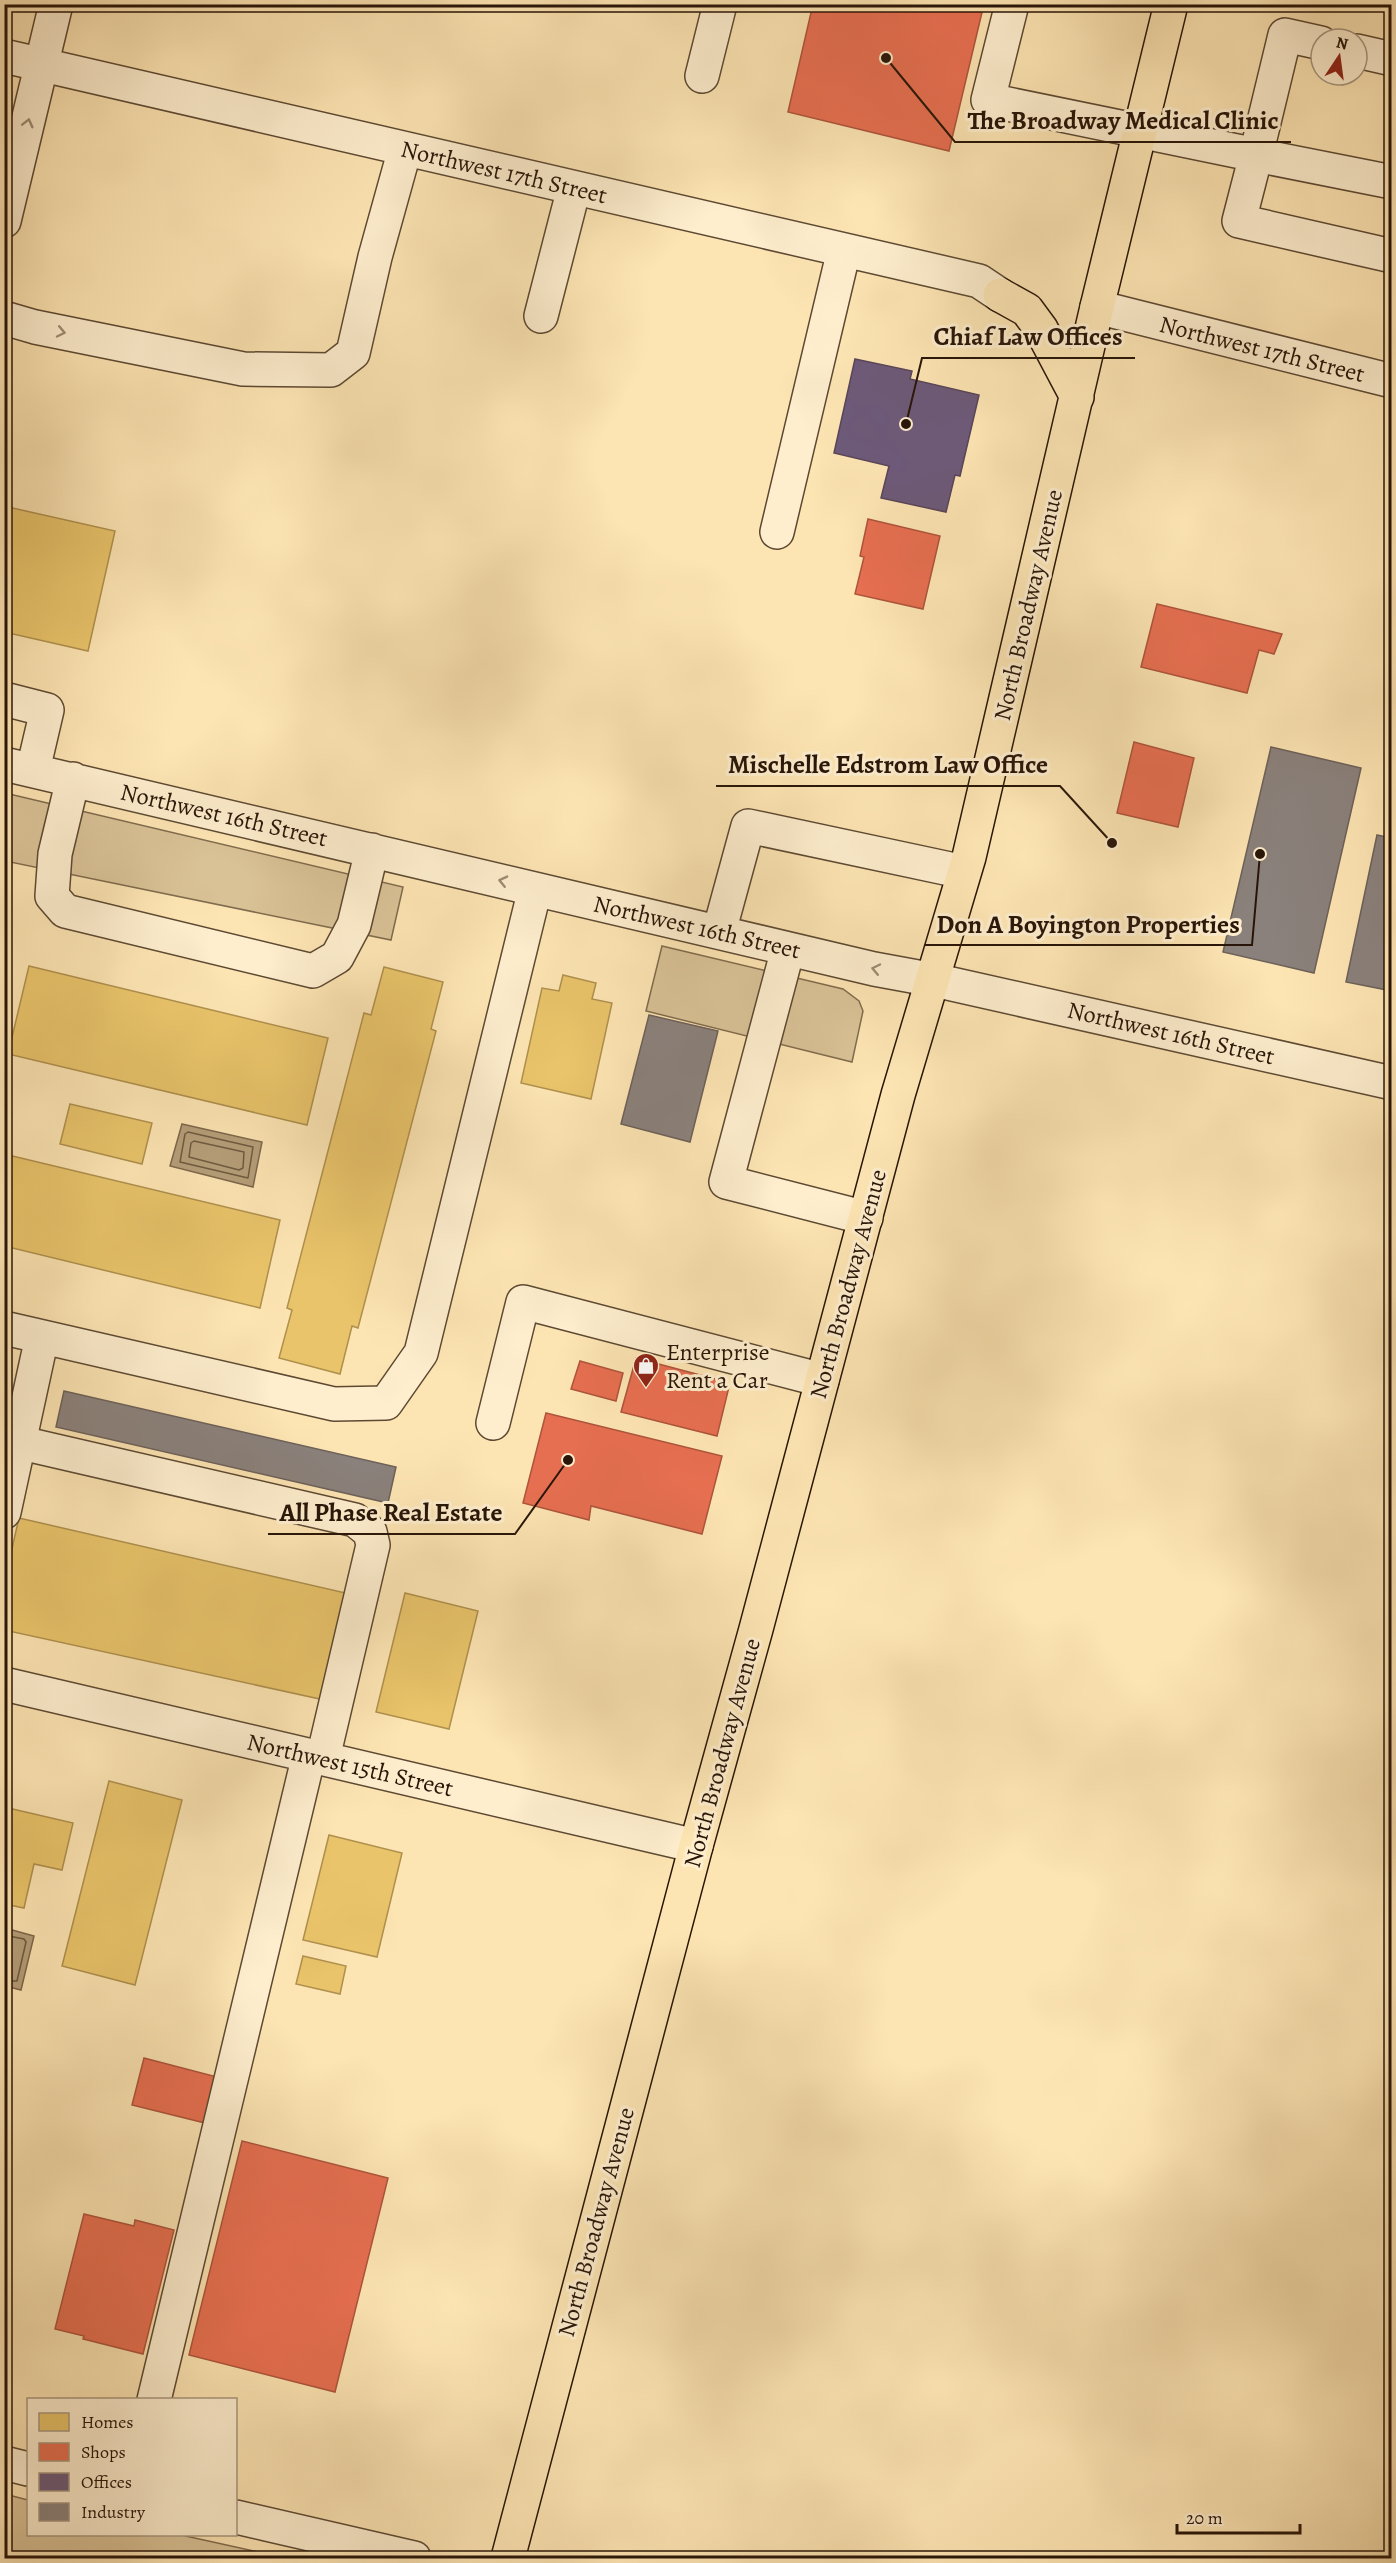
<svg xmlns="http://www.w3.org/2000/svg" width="1396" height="2563" font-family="Alegreya,serif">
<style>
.green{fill:#d9c296;stroke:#806c4f;stroke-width:1.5}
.water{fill:#b59e79;stroke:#7d674c;stroke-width:1.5}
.homes{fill:#e9c46a;stroke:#af904d;stroke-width:1.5}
.shops{fill:#e76f51;stroke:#ae543b;stroke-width:1.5}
.offices{fill:#6d597a;stroke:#584558;stroke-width:1.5}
.industry{fill:#8a817c;stroke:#6d6159;stroke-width:1.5}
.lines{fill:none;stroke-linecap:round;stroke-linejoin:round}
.shore{stroke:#6e5a40;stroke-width:1.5}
.minor-casing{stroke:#5d4933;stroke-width:36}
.major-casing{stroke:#281508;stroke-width:36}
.minor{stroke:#feeece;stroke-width:33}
.major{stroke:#fde5b3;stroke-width:33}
.oneway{stroke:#9e8c75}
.labels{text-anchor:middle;stroke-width:6;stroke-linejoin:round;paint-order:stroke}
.street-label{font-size:24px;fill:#281508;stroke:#feeece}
.poi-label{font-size:24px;fill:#281508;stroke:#feeece;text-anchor:start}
.leader{fill:none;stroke:#281508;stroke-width:2}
.callout-dot{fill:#281508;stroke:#feeece;stroke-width:2}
.callout-label{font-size:26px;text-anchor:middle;font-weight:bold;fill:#281508;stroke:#feeece;stroke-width:6;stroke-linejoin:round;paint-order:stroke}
</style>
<rect width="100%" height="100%" fill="#fde5b3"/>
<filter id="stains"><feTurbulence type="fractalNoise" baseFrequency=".00333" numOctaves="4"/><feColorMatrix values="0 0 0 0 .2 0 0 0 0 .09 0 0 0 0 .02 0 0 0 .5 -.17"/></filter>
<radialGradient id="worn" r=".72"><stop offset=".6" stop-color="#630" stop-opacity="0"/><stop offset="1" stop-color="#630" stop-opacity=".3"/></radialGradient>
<path class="green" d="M5 793 403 887 391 940 5 861Z
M662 946 843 989 859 1001 863 1011 852 1062 646 1011Z
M5 2494 28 2500V2534L181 2535 286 2558H5Z"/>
<path class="water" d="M182 1124 262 1142 253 1187 170 1166Z
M5 1928 34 1936 21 1990 5 1986Z"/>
<path class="homes" d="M8 507 115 531 88 651 4 632V523Z
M29 966 328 1038 307 1125 8 1054Z
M384 967 443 982 431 1029 436 1031 358 1328 352 1326 340 1374 279 1358 292 1310 287 1308 364 1013 371 1015Z
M563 975 596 983 592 999 612 1003 591 1099 521 1083 542 988 559 991Z
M70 1104 152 1123 142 1164 60 1144Z
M4 1154 280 1220 260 1308 4 1246Z
M19 1518 350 1594 329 1701 4 1630V1583Z
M405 1593 478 1611 449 1729 376 1712Z
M109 1781 182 1800 135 1985 62 1966Z
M4 1807 73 1823 62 1870 34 1864 24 1908 4 1904Z
M329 1835 402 1853 377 1957 303 1940Z
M303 1956 346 1966 340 1994 296 1984Z"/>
<path class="shops" d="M813 4H984L949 151 788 112Z
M868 519 940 536 923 609 855 594 864 557 860 556Z
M1157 604 1282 634 1274 654 1259 650 1247 693 1141 667Z
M1134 742 1194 758 1178 827 1117 813Z
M636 1358 723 1381 722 1386 729 1387 717 1436 621 1412Z
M580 1361 623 1373 616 1401 571 1389Z
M546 1413 722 1456 702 1534 591 1506 589 1520 523 1503Z
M144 2058 217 2077 205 2123 132 2105Z
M242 2141 388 2178 335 2392 189 2355Z
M84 2214 134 2226 135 2220 174 2230 143 2354 83 2339 84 2336 55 2329Z"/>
<path class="offices" d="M855 359 912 371 910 379 979 395 960 476 955 475 946 512 881 498 889 466 834 453Z"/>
<path class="industry" d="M1271 747 1361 768 1314 973 1223 952Z
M1377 835 1392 838V991L1346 982Z
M649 1015 718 1031 690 1142 621 1124Z
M64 1391 396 1467 388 1503 56 1427Z"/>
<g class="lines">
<path class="shore" d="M188 1132 253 1147 248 1178 180 1162 185 1134Z
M194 1141 244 1152 243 1168 239 1170 189 1157 191 1143Z
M4 1935 24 1939 26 1942 17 1981H4"/>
<defs>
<path id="minor" d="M1012 4 988 100 1256 155 1285 35 1321 43
M1357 51 1392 59
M4 56 979 281 1000 295
M702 76 720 4
M1392 182 1256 155 1239 221 1392 256
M4 221 56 4
M1097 307 1392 381
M541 316 574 188
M4 318 35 327 243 369 331 370 353 353 375 257 405 149
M777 532 844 250
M4 699 47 710 33 770
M4 764 874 969 934 980 1392 1083
M73 779 55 854 52 896 65 911 313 971 337 957 354 925 372 850
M719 932 748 826 964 872
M788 949 726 1182 866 1218
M4 1328 334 1404 386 1403 421 1353 535 889
M493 1423 523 1302 822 1380
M4 1439 355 1520 370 1532 373 1545 323 1758
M4 1512 42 1337
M4 1684 696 1846
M154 2400 309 1755
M4 2463 28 2469
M236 2517 414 2558"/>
<path id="major" d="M1000 295 1027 310 1041 329 1077 397
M508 2558 696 1846 756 1629 898 1095 969 857 1097 307 1171 4"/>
</defs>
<use href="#minor" class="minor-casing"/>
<use href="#major" class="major-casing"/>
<use href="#minor" class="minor"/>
<use href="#major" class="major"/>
</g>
<defs><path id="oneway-chevron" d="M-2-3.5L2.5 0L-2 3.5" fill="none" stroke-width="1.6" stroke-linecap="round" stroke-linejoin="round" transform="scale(1.5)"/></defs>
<g class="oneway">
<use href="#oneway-chevron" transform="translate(28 123) rotate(-76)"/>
<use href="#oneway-chevron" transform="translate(61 332) rotate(12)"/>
<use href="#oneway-chevron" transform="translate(503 881) rotate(-167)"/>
<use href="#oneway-chevron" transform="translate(876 969) rotate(-168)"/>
</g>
<defs>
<symbol id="shop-pin" viewBox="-11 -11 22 30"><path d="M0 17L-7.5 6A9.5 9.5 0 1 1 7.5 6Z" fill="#8f2418" stroke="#feeece"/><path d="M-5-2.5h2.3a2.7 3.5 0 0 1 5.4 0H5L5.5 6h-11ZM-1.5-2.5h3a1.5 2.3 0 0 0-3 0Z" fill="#fff"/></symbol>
</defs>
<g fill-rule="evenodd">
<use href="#shop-pin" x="631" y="1351" width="30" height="40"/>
</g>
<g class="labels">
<g class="street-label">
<text transform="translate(504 172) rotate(13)" y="8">Northwest 17th Street</text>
<text transform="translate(1262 349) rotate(14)" y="8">Northwest 17th Street</text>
<text transform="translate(1028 605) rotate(-77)" y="8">North Broadway Avenue</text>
<text transform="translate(224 815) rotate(13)" y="8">Northwest 16th Street</text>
<text transform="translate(697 927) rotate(13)" y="8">Northwest 16th Street</text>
<text transform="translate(1171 1033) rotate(13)" y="8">Northwest 16th Street</text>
<text transform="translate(848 1284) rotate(-75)" y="8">North Broadway Avenue</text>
<text transform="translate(722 1753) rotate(-75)" y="8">North Broadway Avenue</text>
<text transform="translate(350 1765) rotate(13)" y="8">Northwest 15th Street</text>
<text transform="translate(596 2222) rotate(-75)" y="8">North Broadway Avenue</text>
</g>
<g class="poi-label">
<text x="666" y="1360">Enterprise<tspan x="666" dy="28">Rent a Car</tspan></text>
</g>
</g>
<path class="leader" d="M886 58L955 142H1291M906 424L922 358H1135M1112 843L1060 786H716M1260 854L1252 945H925M568 1460L515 1534H268"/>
<g class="callout-dot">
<circle cx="886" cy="58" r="6"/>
<circle cx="906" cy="424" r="6"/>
<circle cx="1112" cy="843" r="6"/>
<circle cx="1260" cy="854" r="6"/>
<circle cx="568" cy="1460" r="6"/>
</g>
<g class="callout-label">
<text x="1123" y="129">The Broadway Medical Clinic</text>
<text x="1028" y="345">Chiaf Law Offices</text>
<text x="888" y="773">Mischelle Edstrom Law Office</text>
<text x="1088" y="933">Don A Boyington Properties</text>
<text x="391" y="1521">All Phase Real Estate</text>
</g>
<rect width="1396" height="2563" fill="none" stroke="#fde5b3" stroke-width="24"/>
<rect x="6" y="6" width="1384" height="2551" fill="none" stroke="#281508" stroke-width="3"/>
<rect x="12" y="12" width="1372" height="2539" fill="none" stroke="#281508" stroke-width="1.5"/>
<rect x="27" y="2398" width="210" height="138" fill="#feeece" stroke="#a8977f" stroke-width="1.5"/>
<rect x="39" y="2413" width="30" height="18" fill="#e9c46a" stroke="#a8977f" stroke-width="1.5"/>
<text x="81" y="2428" font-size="18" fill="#281508">Homes</text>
<rect x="39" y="2443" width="30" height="18" fill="#e76f51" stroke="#a8977f" stroke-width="1.5"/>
<text x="81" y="2458" font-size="18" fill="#281508">Shops</text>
<rect x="39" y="2473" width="30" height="18" fill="#6d597a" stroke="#a8977f" stroke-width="1.5"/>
<text x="81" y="2488" font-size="18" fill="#281508">Offices</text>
<rect x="39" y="2503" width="30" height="18" fill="#8a817c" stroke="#a8977f" stroke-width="1.5"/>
<text x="81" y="2518" font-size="18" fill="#281508">Industry</text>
<g transform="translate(1339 57) rotate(13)"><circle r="28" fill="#feeece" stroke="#a8977f" stroke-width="1.5"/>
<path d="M0-4.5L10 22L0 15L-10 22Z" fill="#8f2418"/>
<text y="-9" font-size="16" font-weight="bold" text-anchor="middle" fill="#281508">N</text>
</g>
<path d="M1177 2524v9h123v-9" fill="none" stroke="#281508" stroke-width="3"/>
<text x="1186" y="2524" font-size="18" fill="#281508" stroke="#feeece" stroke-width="4.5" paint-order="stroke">20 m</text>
<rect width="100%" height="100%" filter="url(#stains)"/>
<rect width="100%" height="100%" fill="url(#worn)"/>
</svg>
